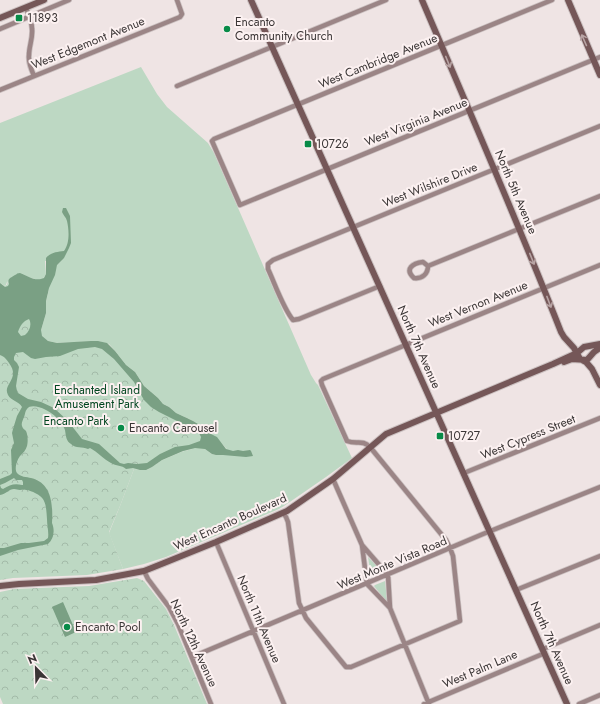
<svg xmlns="http://www.w3.org/2000/svg" width="600" height="704" font-family="Jost,sans-serif">
<style>
.green{fill:#bdd8c3}
.park{fill:url(#park-crowns)}
.water{fill:#7aa084;fill-rule:evenodd}
.lines{fill:none;stroke-linecap:round;stroke-linejoin:round}
.street-casing{stroke:#cbc1c1;stroke-width:6}
.secondary-casing{stroke:#cbc1c1;stroke-width:8}
.street{stroke:#9b8586;stroke-width:4.5}
.secondary{stroke:#755758;stroke-width:6}
.oneway{stroke:#b8a4a4}
.poi-dot{fill:#088b48;stroke:#fcf1f1;stroke-width:1.5}
.labels{text-anchor:middle;stroke-width:4;stroke-linejoin:round;paint-order:stroke}
.poi-label{font-size:12px;fill:#3a3535;stroke:#fcf1f1;text-anchor:start}
.street-label{font-size:12px;fill:#3a3535;stroke:#fcf1f1}
.park-label{font-size:12px;fill:#00451f;stroke:#fcf1f1}
</style>
<defs>
<pattern id="park-crowns" width="20" height="18" patternUnits="userSpaceOnUse"><rect width="20" height="18" fill="#bdd8c3"/><path d="M2 6a3 3 0 1 1 6 0M12 15a3 3 0 1 1 6 0" fill="none" stroke="#a3baa8"/></pattern>
</defs>
<rect width="100%" height="100%" fill="#efe4e4"/>
<path class="green" d="M141 67 157 94 167 107 208 143 214 153 311 375 316 383 318 385 352 458 326 477 284 506 279 509 166 557 144 564 123 569 109 533 120 506 134 469 144 470H147L162 460 181 452 192 449H205L212 454 216 455H232L215 436 193 421 176 413 169 407 163 404 158 398 144 386 135 372 126 365 115 351 109 344 98 341 57 343 48 341 43 338 41 335V330L46 313V301L49 288 50 282 53 278 57 265 62 260 45 261 46 274 43 279C36 280 30 279 24 275L7 282 6 285 5 286 0 283V123Z
M368 557 380 569 381 573 371 577Z
M385 581 387 600 386 601 374 586 375 585Z"/>
<path class="park" d="M56 251H59L64 258 57 265 55 275 49 288 46 301V313L41 330V335L43 338 48 341 57 343 91 341H98L107 343 115 351 126 365 135 372 144 386 158 398 163 404 169 407 176 413 193 421 203 427 217 437 226 449 233 451V455H216L212 454 205 449H192L181 452 162 460 147 470H140L134 469 120 506 109 532 123 569 87 575 13 578 0 580V283L5 286C9 283 6 286 8 281 9 276 15 274 20 273L33 279H43L46 274V258L50 254Z
M137 578 144 581 166 609 174 625 207 704H3L0 697V592L14 589 89 586Z"/>
<path class="water" d="M63 208H66L70 216 71 243 69 248 64 258 57 265 55 275 49 288 46 301V313L41 330 42 336 48 341 57 343 91 341H98L107 343 115 351 126 365 135 372 144 386 158 398 163 404 169 407 176 413 193 421 208 430 211 434 217 437 226 449 233 451 238 450 243 451 250 450 251 451 253 456 246 457 223 455H216L212 454 205 449 195 448 183 451 162 460 152 467 146 470H140L133 468 126 469C122 465 116 466 111 463 103 459 98 452 90 448L88 449C82 446 76 449 71 444 66 441 66 436 65 430 62 421 53 413 44 409 40 407 30 404 27 409 25 411 25 415 24 417 23 420 21 423 22 426 23 429 24 429 26 431 28 435 28 442 27 446 26 450 23 453 20 456 17 460 14 469 17 473 20 477 27 477 31 478 52 483 53 505 52 523 55 530 54 539 48 544L18 550 0 556V548H4L21 543H29L44 541 48 538C49 532 47 526 47 519 46 508 47 498 35 493 33 492 29 490 26 490 24 489 22 490 20 490 17 490 17 489 14 489 9 489 6 494 0 495V479L10 475 12 473 11 450 14 443 12 433 13 429 17 416 22 407C19 401 11 401 8 395 2 384 21 379 9 363 6 359 5 357 0 355V283L5 287 8 286 9 284C7 278 11 278 15 275 19 273 15 274 20 273 28 276 35 282 44 278L46 274V258C51 252 57 252 64 251 70 243 69 230 67 221 66 217 63 215 62 212ZM29 319C32 324 30 331 25 335L21 336 18 332C20 326 23 321 29 319ZM95 347 102 349 114 359 134 382 144 400 151 407 159 412 195 430 199 433 201 437 200 441 189 445 175 447 160 454 147 463 137 464 128 463 124 464 120 463 99 444 82 439 68 421 54 408 41 402 28 399 18 393 17 391 16 386 19 367 17 363 14 360V357L16 353 23 352 31 358 35 359 46 357 60 356 78 349ZM14 478 16 480H22L23 482V485H22C14 483 10 485 3 489L1 488 0 485 5 483Z
M63 602 76 632 65 637 52 607Z"/>
<g class="lines">
<defs>
<path id="street" d="M552 0 214 139 212 141 240 205 600 57
M26 8C29 15 32 22 32 29 33 38 29 46 29 55 28 62 31 69 34 76
M0 29 69 0
M177 86 386 0
M0 90 180 17 182 14 177 0
M423 262 428 266C428 274 422 279 414 278 404 269 413 263 423 262Z
M428 266 600 196
M380 286 299 319 293 320C283 308 275 284 268 269V264L273 260 600 126
M464 473 600 418
M333 479 362 545 367 584 390 608
M283 513 286 517 288 522 299 603 306 618 346 667H351L460 621 453 556 450 548 446 540 370 447C362 439 357 445 347 441L322 385 321 381 323 379 600 265
M216 542 284 704
M362 545 388 575 390 608 429 704
M144 571 148 579 169 607 178 624 211 704
M516 590 600 556
M543 649 600 625
M192 657 483 534 600 487
M424 704 545 653
M579 704 600 695"/>
<path id="secondary" d="M251 0 567 704
M422 0C469 110 517 220 561 332L564 337 574 348 580 359 586 362 592 369 600 385
M568 0 600 75
M0 18 44 0
M564 362 572 359 587 360 594 352 600 348
M0 586 19 584 96 580 144 571 164 563 216 542 287 511 333 479 386 434 553 364 577 353 584 347 600 344"/>
</defs>
<use href="#street" class="street-casing"/>
<use href="#secondary" class="secondary-casing"/>
<use href="#street" class="street"/>
<use href="#secondary" class="secondary"/>
</g>
<defs><path id="oneway-shaft" d="M-6 0H5M1.5-3L5.5 0L1.5 3" fill="none" stroke-width="1.6" stroke-linecap="round" stroke-linejoin="round"/></defs>
<g class="oneway">
<use href="#oneway-shaft" transform="translate(584 40) rotate(-114)"/>
<use href="#oneway-shaft" transform="translate(448 62) rotate(68)"/>
<use href="#oneway-shaft" transform="translate(532 259) rotate(68)"/>
<use href="#oneway-shaft" transform="translate(549 302) rotate(69)"/>
</g>
<g class="poi-dot">
<rect x="15" y="14" width="8" height="8" rx="2"/>
<circle cx="227" cy="29" r="4"/>
<rect x="304" y="140" width="8" height="8" rx="2"/>
<circle cx="121" cy="428" r="4"/>
<rect x="436" y="432" width="8" height="8" rx="2"/>
<circle cx="67" cy="627" r="4"/>
</g>
<g class="labels">
<g class="poi-label">
<text x="27" y="22">11893</text>
<text x="235" y="26">Encanto<tspan x="235" dy="14">Community Church</tspan></text>
<text x="316" y="148">10726</text>
<text x="129" y="432">Encanto Carousel</text>
<text x="448" y="440">10727</text>
<text x="75" y="631">Encanto Pool</text>
</g>
<g class="street-label">
<text transform="translate(88 43) rotate(-22)" y="4">West Edgemont Avenue</text>
<text transform="translate(378 61) rotate(-22)" y="4">West Cambridge Avenue</text>
<text transform="translate(416 122) rotate(-22)" y="4">West Virginia Avenue</text>
<text transform="translate(430 185) rotate(-22)" y="4">West Wilshire Drive</text>
<text transform="translate(516 192) rotate(67)" y="4">North 5th Avenue</text>
<text transform="translate(478 304) rotate(-22)" y="4">West Vernon Avenue</text>
<text transform="translate(419 347) rotate(66)" y="4">North 7th Avenue</text>
<text transform="translate(528 437) rotate(-22)" y="4">West Cypress Street</text>
<text transform="translate(230 522) rotate(-24)" y="4">West Encanto Boulevard</text>
<text transform="translate(392 563) rotate(-23)" y="4">West Monte Vista Road</text>
<text transform="translate(259 619) rotate(67)" y="4">North 11th Avenue</text>
<text transform="translate(194 643) rotate(65)" y="4">North 12th Avenue</text>
<text transform="translate(552 643) rotate(66)" y="4">North 7th Avenue</text>
<text transform="translate(480 669) rotate(-23)" y="4">West Palm Lane</text>
</g>
<g class="park-label">
<text x="97" y="394">Enchanted Island<tspan x="97" dy="14">Amusement Park</tspan></text>
<text x="76" y="425">Encanto Park</text>
</g>
</g>
<g transform="translate(36 668) rotate(337)" stroke="#fcf1f1" stroke-width="3" paint-order="stroke">
<path d="M0-3L7 15L0 10L-7 15Z" fill="#3a3535"/>
<text y="-6" font-size="11" font-weight="bold" text-anchor="middle" fill="#3a3535">N</text>
</g>
</svg>
